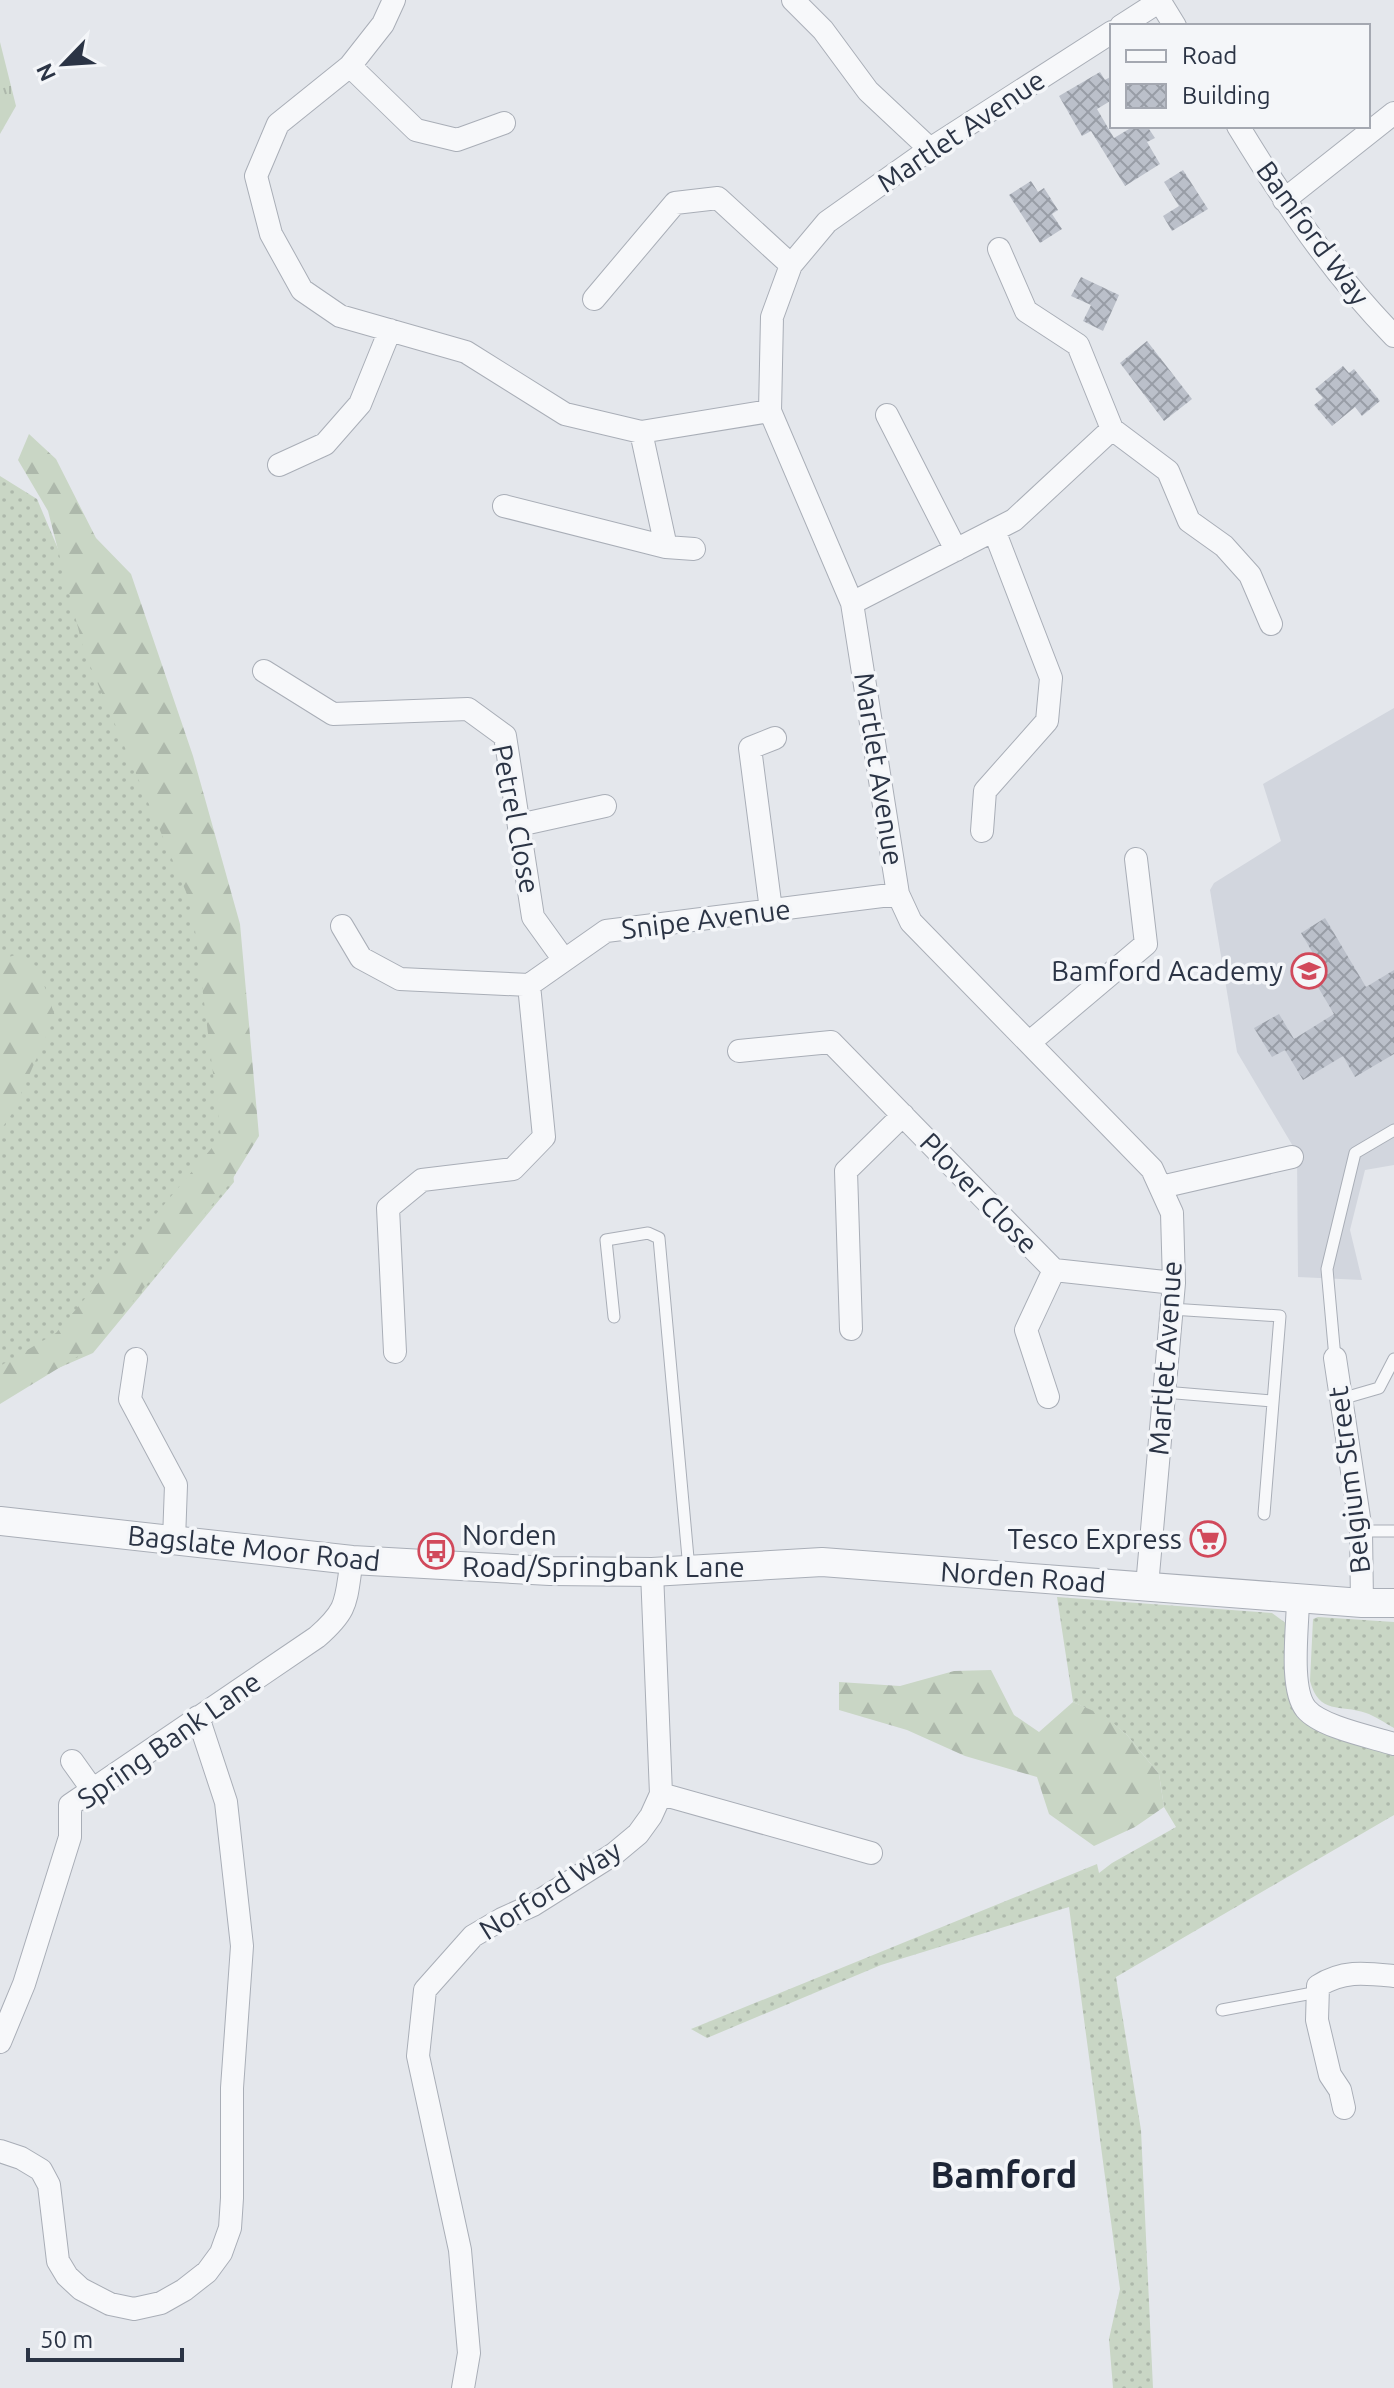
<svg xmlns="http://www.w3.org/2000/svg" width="1394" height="2388" font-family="Ubuntu,sans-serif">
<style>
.built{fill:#d2d6de}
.grass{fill:url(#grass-dots)}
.forest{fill:url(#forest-firs)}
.park{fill:url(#park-tufts)}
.building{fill:url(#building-cross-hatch)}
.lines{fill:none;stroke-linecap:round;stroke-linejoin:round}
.service-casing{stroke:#a9aeb7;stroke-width:13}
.minor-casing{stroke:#a9aeb7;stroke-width:24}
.tertiary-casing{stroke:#a9aeb7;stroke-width:30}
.service{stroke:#f7f8fa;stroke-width:11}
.minor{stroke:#f7f8fa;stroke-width:22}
.tertiary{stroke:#f7f8fa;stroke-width:28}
.labels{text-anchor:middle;stroke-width:7;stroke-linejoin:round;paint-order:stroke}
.street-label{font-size:28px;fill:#2b3445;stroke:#f4f6f9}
.poi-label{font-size:28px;fill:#2b3445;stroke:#f4f6f9;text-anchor:end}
.district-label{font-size:36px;font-weight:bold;fill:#1d2536;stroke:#f4f6f9}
</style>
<defs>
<pattern id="grass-dots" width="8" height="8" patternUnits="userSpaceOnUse" patternTransform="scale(2)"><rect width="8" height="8" fill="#c9d6c5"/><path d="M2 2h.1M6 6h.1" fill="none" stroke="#adb8ab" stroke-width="1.8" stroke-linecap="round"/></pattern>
<pattern id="forest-firs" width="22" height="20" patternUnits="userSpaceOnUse" patternTransform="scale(2)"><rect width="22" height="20" fill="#c9d6c5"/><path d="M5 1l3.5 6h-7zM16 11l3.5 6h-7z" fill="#adb8ab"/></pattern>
<pattern id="park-tufts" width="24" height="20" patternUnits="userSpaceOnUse" patternTransform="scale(2)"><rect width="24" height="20" fill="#c9d6c5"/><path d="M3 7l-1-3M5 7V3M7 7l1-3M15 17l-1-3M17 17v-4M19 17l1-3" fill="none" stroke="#adb8ab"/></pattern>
<pattern id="building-cross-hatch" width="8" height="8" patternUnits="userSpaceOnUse" patternTransform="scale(2)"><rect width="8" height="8" fill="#bbc0ca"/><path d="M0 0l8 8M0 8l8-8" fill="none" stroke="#989da6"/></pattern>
</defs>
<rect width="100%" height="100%" fill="#e4e7ec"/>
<path class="built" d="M1394 708V1165L1365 1170 1350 1230 1362 1280 1298 1277 1297 1153 1237 1052 1210 890 1214 883 1281 841 1263 784Z"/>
<path class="grass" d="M0 476 37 499 203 892 234 1182 93 1353 24 1383 0 1400Z
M1057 1597 1272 1613 1287 1624 1289 1692 1394 1754V1815L1116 1977 1141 2130 1153 2388H1113L1109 2339 1120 2289 1069 1907 881 1965 707 2038 691 2029 1097 1864 1099 1873 1112 1863 1176 1827 1164 1807 1159 1774 1127 1735 1105 1717 1073 1702Z
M1318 1617 1394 1622V1728C1385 1723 1375 1716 1366 1713 1340 1704 1319 1715 1310 1681L1313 1619Z"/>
<path class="forest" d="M29 434 56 459 96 538 131 574 193 756 240 924 259 1136 230 1183 98 1344 0 1404V1366L56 1333 221 1137 192 906 84 651 48 511 18 460Z
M21 953 38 968 55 1016 13 1112 0 1131V960Z
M991 1670 1014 1715 1039 1732 1073 1702 1105 1716 1127 1735 1159 1774 1164 1807 1135 1827 1094 1846 1049 1814 1037 1777 965 1756 907 1730 839 1710V1682L900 1686 954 1671Z"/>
<path class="park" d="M0 42 16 106 0 134Z"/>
<path class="building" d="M1100 72 1105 80 1112 76V100L1097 109 1114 138 1134 126H1147L1155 138 1147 142 1160 164 1125 186 1091 131 1082 136 1059 96Z
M1183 170 1208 209 1172 231 1163 216 1179 206 1164 182Z
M1031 181 1038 192 1044 188 1058 210 1052 214 1062 229 1040 243 1009 195Z
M1081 277 1119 295 1103 331 1083 321 1091 305 1071 296Z
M1147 341 1192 399 1164 421 1120 363Z
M1343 366 1349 373 1354 369 1380 401 1362 416 1355 407 1332 426 1314 405 1323 398 1315 389Z
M1325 918 1366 987 1394 970V1054L1355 1077 1343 1056 1303 1080 1285 1050 1272 1057 1254 1028 1279 1014 1294 1039 1334 1014 1306 967 1317 960 1301 933Z"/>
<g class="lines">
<defs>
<path id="service" d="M1171 1309 1280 1316 1264 1514
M614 1317 606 1240 648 1233 659 1238 689 1569
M1335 1358 1327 1269 1355 1153 1394 1130
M1164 1392 1273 1401
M1341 1399 1379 1388 1394 1359
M1361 1531H1394
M1222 2010 1318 1992"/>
<path id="minor" d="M394 0 383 24 350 66 278 124 256 176 271 234 302 290 340 316 466 352 565 414 641 432 770 411
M793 0 823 30 868 91 930 149
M1159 0 1175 26
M1121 26 1160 1
M1112 32 930 149 827 222 791 265 772 317 770 411 852 603 898 894 911 922 1152 1169 1172 1213 1174 1283 1147 1586
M350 66 416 130 457 140 504 123
M1238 126C1283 200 1333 274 1394 336
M1284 200 1394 113
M999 249 1026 311 1078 345 1112 429 1168 471 1189 521 1224 546 1250 575 1271 624
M594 299 675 203 718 198 791 265
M887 415 956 550
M279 465 325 444 360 404 390 330
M504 506 666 547 641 432
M666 547 694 549
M852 603 1014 520 1112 429
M264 671 333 714 468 709 505 736 533 917 564 960
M519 825 605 806
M982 831 985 791 1047 721 1051 678 994 530
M771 910 750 748 775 738
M342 926 361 958 400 979 529 985
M529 985 606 931 898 894
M1030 1042 1146 944 1136 859
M739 1051 831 1042 1054 1270 1026 1330 1048 1397
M1161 1187 1292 1157
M1054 1270 1174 1283
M851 1329 846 1171 903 1115
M395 1352 388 1208 422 1180 513 1169 544 1137 529 985
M1335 1358 1361 1531 1362 1603
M136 1359 130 1399 176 1485 174 1540
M1298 1598C1298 1626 1289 1688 1306 1709 1321 1727 1372 1737 1394 1744
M72 1761 92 1789
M661 1794 871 1853
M0 2042 24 1984 70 1837V1805L317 1637C350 1608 345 1601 352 1560
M1344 2108 1340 2090 1330 2075 1317 2020 1318 1986C1343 1970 1365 1973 1394 1976
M0 2151 21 2158 41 2170 49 2185 58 2261 67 2276 81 2289 110 2304 134 2309 161 2303 184 2290 207 2272 221 2253 230 2228 232 2198V2088L242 1946 226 1802 198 1717
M463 2388 469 2353 460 2250 418 2056 425 1990 473 1936 502 1919 533 1905 614 1854 638 1834 651 1816 661 1794 652 1572"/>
<path id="tertiary" d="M0 1521 352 1560 550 1571 652 1572 822 1562 1362 1603H1394"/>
</defs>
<use href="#service" class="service-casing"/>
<use href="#minor" class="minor-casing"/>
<use href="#tertiary" class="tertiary-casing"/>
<use href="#service" class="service"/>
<use href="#minor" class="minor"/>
<use href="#tertiary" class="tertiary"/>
</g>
<defs>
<symbol id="school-ring" viewBox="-11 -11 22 22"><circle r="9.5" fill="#f4f6f9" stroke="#d1495b" stroke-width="1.5"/><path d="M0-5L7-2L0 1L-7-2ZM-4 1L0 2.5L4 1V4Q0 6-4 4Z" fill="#d1495b"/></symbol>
<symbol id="supermarket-ring" viewBox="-11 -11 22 22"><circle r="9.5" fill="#f4f6f9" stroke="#d1495b" stroke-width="1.5"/><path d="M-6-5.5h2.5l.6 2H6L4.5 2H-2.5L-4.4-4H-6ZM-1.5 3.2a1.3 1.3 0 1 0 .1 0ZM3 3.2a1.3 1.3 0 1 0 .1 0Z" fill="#d1495b"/></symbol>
<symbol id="bus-ring" viewBox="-11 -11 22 22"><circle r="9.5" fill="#f4f6f9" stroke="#d1495b" stroke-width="1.5"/><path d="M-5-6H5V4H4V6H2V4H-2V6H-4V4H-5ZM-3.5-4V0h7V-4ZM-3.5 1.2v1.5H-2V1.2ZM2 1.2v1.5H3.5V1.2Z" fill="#d1495b"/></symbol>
</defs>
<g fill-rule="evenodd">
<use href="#school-ring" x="1289" y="951" width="40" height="40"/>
<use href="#supermarket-ring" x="1188" y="1519" width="40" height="40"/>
<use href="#bus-ring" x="416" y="1531" width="40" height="40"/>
</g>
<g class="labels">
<g class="street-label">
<text transform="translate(961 131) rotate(-34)" y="10">Martlet Avenue</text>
<text transform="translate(1313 233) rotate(54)" y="10">Bamford Way</text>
<text transform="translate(879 769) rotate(81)" y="10">Martlet Avenue</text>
<text transform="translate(516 819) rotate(79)" y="10">Petrel Close</text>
<text transform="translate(706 919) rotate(-7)" y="10">Snipe Avenue</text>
<text transform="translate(979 1193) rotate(46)" y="10">Plover Close</text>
<text transform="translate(1165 1358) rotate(-86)" y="10">Martlet Avenue</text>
<text transform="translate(1349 1480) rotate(-97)" y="10">Belgium Street</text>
<text transform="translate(254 1548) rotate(6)" y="10">Bagslate Moor Road</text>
<text transform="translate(1023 1577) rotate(4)" y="10">Norden Road</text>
<text transform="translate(169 1740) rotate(-35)" y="10">Spring Bank Lane</text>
<text transform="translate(550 1890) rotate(-32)" y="10">Norford Way</text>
</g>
<g class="poi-label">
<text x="1283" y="981">Bamford Academy</text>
<text x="462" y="1545" text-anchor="start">Norden<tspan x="462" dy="32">Road/Springbank Lane</tspan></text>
<text x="1182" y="1549">Tesco Express</text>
</g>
<g class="district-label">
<text x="1004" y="2188">Bamford</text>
</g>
</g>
<rect x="1110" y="24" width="260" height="104" fill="#f4f6f9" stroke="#a4a8b1" stroke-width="2"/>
<rect x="1126" y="50" width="40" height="12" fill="#f7f8fa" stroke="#a4a8b1" stroke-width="2"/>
<text x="1182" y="64" font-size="24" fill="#2b3445">Road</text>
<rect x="1126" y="84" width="40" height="24" fill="url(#building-cross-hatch)" stroke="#a4a8b1" stroke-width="2"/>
<text x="1182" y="104" font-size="24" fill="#2b3445">Building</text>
<g transform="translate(64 64) rotate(245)" stroke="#f4f6f9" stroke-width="6" paint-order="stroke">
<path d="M0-6L14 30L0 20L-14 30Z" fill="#2b3445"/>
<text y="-12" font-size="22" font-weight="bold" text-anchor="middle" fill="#2b3445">N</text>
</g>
<path d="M28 2348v12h154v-12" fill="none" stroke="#2b3445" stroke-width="4"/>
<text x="40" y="2348" font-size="24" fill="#2b3445" stroke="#f4f6f9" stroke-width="6" paint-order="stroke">50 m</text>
</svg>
